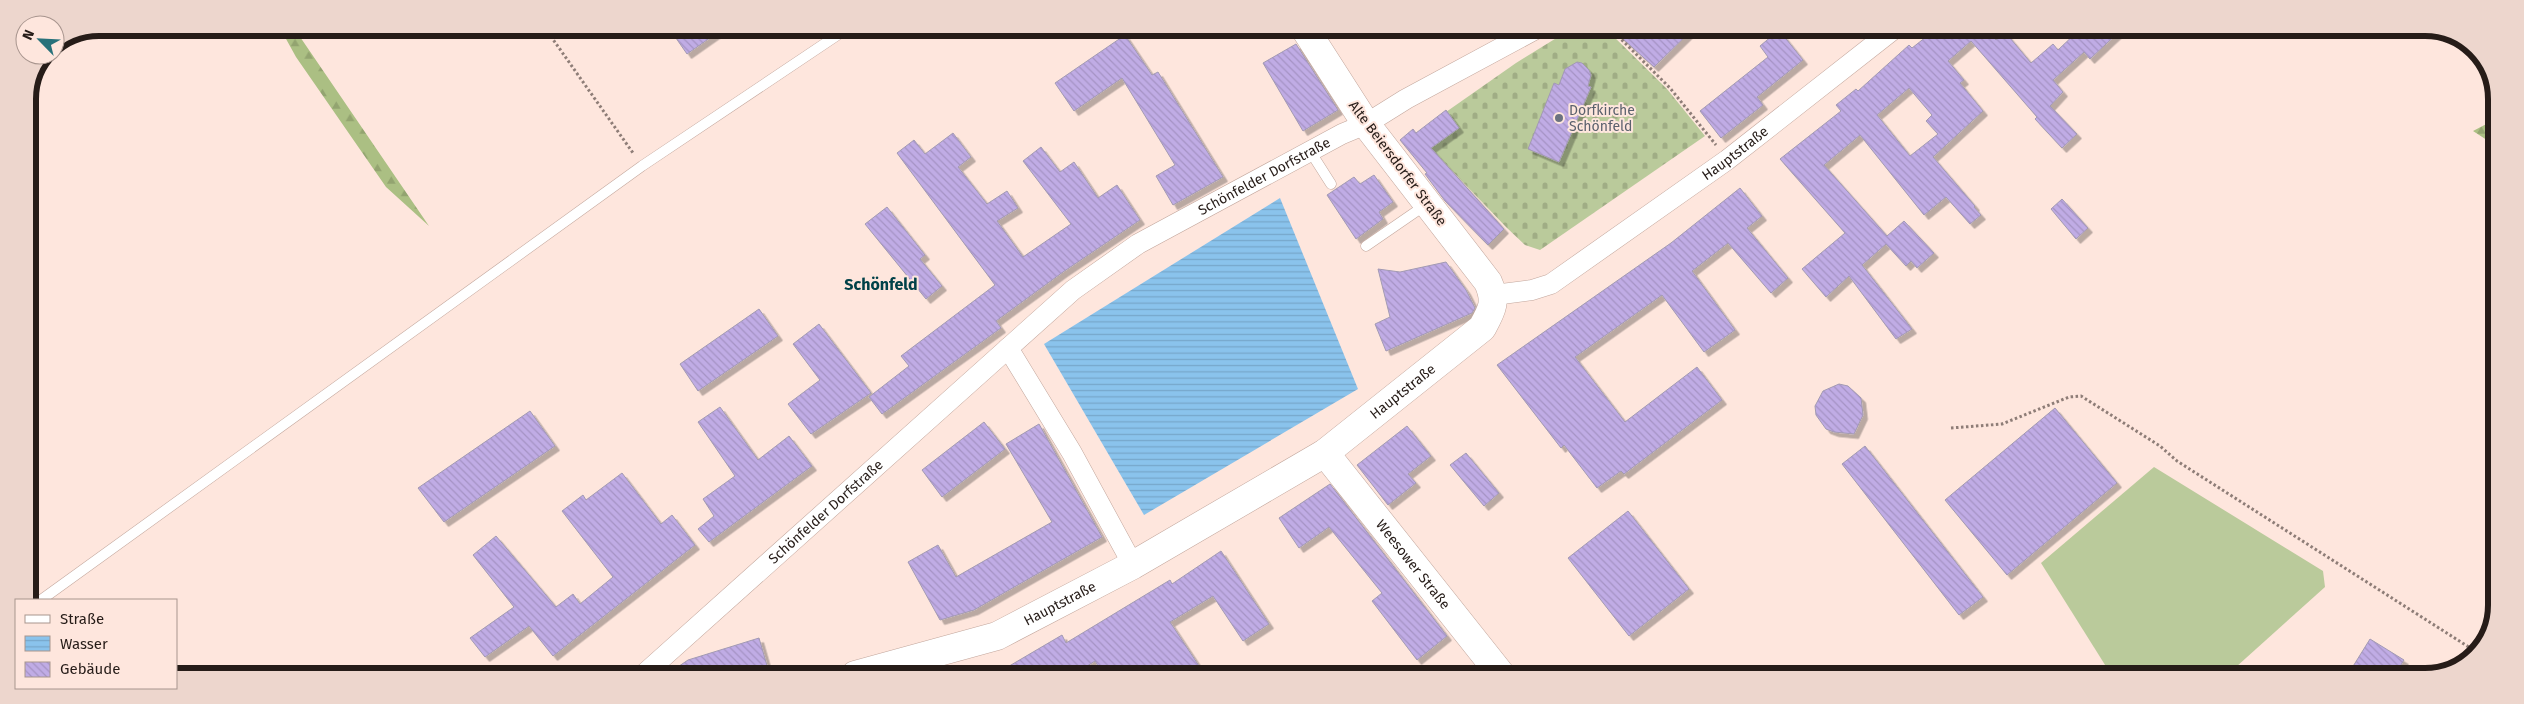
<svg xmlns="http://www.w3.org/2000/svg" width="2524" height="704" font-family="'Fira Sans',sans-serif">
<style>
.forest{fill:url(#forest-firs)}
.cemetery{fill:url(#cemetery-stones)}
.pitch{fill:#baca9b}
.water{fill:url(#water-rules)}
.building{fill:url(#building-back-hatch);stroke:#a29ab2;fill-rule:evenodd;filter:url(#shadow)}
.lines{fill:none;stroke-linecap:round;stroke-linejoin:round}
.service-casing{stroke:#c2a69c;stroke-width:11}
.minor-casing{stroke:#c2a69c;stroke-width:21}
.secondary-casing{stroke:#c2a69c;stroke-width:29}
.path{stroke:#8e7d77;stroke-width:3;stroke-dasharray:2.5 2.5;stroke-linecap:butt}
.service{stroke:#fff;stroke-width:10}
.minor{stroke:#fff;stroke-width:20}
.secondary{stroke:#fff;stroke-width:28}
.worship-dot{fill:#6b7280;stroke:#fee6dd;stroke-width:2}
.labels{text-anchor:middle;stroke-width:4;stroke-linejoin:round;paint-order:stroke}
.worship-label{font-size:14px;fill:#5b616d;stroke:#fee6dd;text-anchor:start}
.street-label{font-size:14px;fill:#261c18;stroke:#fee6dd}
.quarter-label{font-size:16px;font-weight:bold;fill:#004148;stroke:#fee6dd}
.rim{fill:none;stroke:#261c18;stroke-width:6}
</style>
<defs>
<pattern id="forest-firs" width="22" height="20" patternUnits="userSpaceOnUse" patternTransform="scale(1.25)"><rect width="22" height="20" fill="#abbf83"/><path d="M5 1l3.5 6h-7zM16 11l3.5 6h-7z" fill="#93a470"/></pattern>
<pattern id="cemetery-stones" width="16" height="16" patternUnits="userSpaceOnUse" patternTransform="scale(1.25)"><rect width="16" height="16" fill="#baca9b"/><path d="M2 7V4a2 2 0 0 1 4 0v3zM10 15v-3a2 2 0 0 1 4 0v3z" fill="#a0ad85"/></pattern>
<pattern id="water-rules" width="6" height="5" patternUnits="userSpaceOnUse" patternTransform="scale(1.25)"><rect width="6" height="5" fill="#8ac3ec"/><path d="M0 2.5h6" fill="none" stroke="#77a7ca"/></pattern>
<pattern id="building-back-hatch" width="6" height="6" patternUnits="userSpaceOnUse" patternTransform="scale(1.25)"><rect width="6" height="6" fill="#c0ace5"/><path d="M-1 5l2 2M0 0l6 6M5-1l2 2" fill="none" stroke="#a593c4"/></pattern>
<filter id="shadow"><feDropShadow dx="4.5" dy="4.5" stdDeviation="0" flood-color="#0004"/></filter>
</defs>
<rect width="100%" height="100%" fill="#fee6dd"/>
<path class="forest" d="M280 28H294L429 226 386 187 296 57Z
M2496 119V146L2473 131Z"/>
<path class="cemetery" d="M1571 29H1606L1667 89 1705 136 1540 250 1525 245 1506 227 1416 133 1516 63Z"/>
<path class="pitch" d="M2154 467 2323 571 2325 587 2226 676H2112L2041 563Z"/>
<path class="water" d="M1280 198 1358 389 1144 515 1044 344Z"/>
<path class="building" d="M669 28H724L687 54Z
M1612 29H1693L1654 67Z
M1936 29H1987L1996 40 2005 32 2031 63 2053 44 2058 50 2079 30H2121L2090 59 2084 52 2053 80 2063 92 2050 106 2077 134 2062 148 2035 119 2037 117 1971 41 1948 61 1964 80 1960 83 1983 111 1933 157 1975 206 1974 207 1981 215 1970 224 1946 197 1924 215 1860 135 1824 165 1887 236 1904 221 1934 253 1917 268 1911 261 1906 266 1886 244 1862 265 1912 329 1896 339 1849 276 1826 297 1802 269 1845 233 1780 159 1841 111 1836 105 1856 89 1858 91 1909 45 1912 48ZM1909 88 1932 115 1926 121 1938 134 1910 156 1877 115Z
M1779 30 1803 60 1757 97 1763 105 1721 138 1700 111 1768 57 1760 46Z
M1125 35 1152 75 1158 72 1223 177 1173 205 1156 176 1175 165 1122 78 1074 111 1055 83Z
M1296 44 1338 110 1303 131 1263 63Z
M1577 62 1582 63 1589 70 1591 75 1588 86 1591 87 1559 162 1528 149 1554 83 1559 85 1565 69Z
M1446 110 1459 128 1431 148 1504 229 1488 245 1445 201 1425 174 1427 173 1400 140 1413 129 1416 133Z
M953 133 971 157 958 167 987 204 1007 191 1018 208 997 221 1023 257 1071 224 1023 161 1041 147 1060 172 1074 162 1098 198 1117 185 1140 220 1063 272 996 321 1001 328 882 414 869 397 909 366 901 356 995 285 897 153 914 140 925 154Z
M1374 175 1393 202 1379 212 1383 219 1356 239 1327 195 1354 177 1360 184Z
M1740 188 1762 216 1747 228 1788 278 1771 293 1728 243 1692 271 1735 330 1704 352 1662 295 1575 357 1625 422 1697 367 1722 400 1624 474 1621 471 1597 488 1564 445 1561 448 1497 365 1671 243Z
M2062 199 2088 228 2076 239 2051 209Z
M887 207 925 255 920 259 942 286 926 299 865 224Z
M1446 262 1466 290 1475 308 1472 313 1386 351 1375 324 1390 317 1378 269 1400 272Z
M759 309 778 336 698 391 680 364Z
M819 324 871 393 811 434 788 404 820 380 793 344Z
M1839 384 1848 386 1861 398 1863 415 1854 434 1834 432 1826 429 1816 415 1815 406 1823 391Z
M720 407 758 460 789 436 812 466 709 542 698 529 714 516 703 499 735 476 698 422Z
M2055 408 2117 483 2007 575 1945 500Z
M530 411 555 446 444 522 418 488Z
M984 422 1005 449 942 497 922 470Z
M1039 424 1102 537 974 610 940 620 908 562 938 545 956 577 1052 522 1006 444Z
M1407 426 1431 456 1408 474 1416 483 1388 505 1357 465Z
M1865 446 1983 597 1959 615 1842 464Z
M1466 453 1499 493 1484 506 1450 465Z
M622 473 661 524 672 515 695 545 553 656 529 626 485 657 470 638 514 607 473 555 496 536 556 607 573 594 580 604 613 577 562 511 583 495 586 500Z
M1330 484 1447 636 1417 660 1372 601 1382 593 1329 527 1299 548 1279 518Z
M1628 511 1689 589 1629 636 1568 558Z
M1221 551 1269 624 1243 641 1213 596 1170 622 1205 675H1104L1095 661 1073 675H994L1062 635 1066 643 1170 580 1172 584Z
M759 638 768 669 749 675H666L688 660Z
M2370 639 2404 660 2394 676H2347Z"/>
<g class="lines">
<defs>
<path id="service" d="M1310 151 1331 184
M1366 246 1427 204
M41 600 642 166 848 28"/>
<g id="minor">
<path id="s1" d="M1494 295 1532 290 1551 284 1727 160 1894 29"/>
<path d="M1008 348 1072 453 1133 565"/>
<path id="s2" d="M643 675 1073 290 1138 244 1342 134 1366 124 1406 99 1536 29"/>
</g>
<g id="secondary">
<path id="s3" d="M1325 453 1502 676"/>
<path id="s4" d="M855 675 997 636 1133 565 1325 453 1482 328C1492 310 1497 302 1488 282L1366 124 1305 29"/>
</g>
</defs>
<use href="#service" class="service-casing"/>
<use href="#minor" class="minor-casing"/>
<use href="#secondary" class="secondary-casing"/>
<path class="path" d="M545 28 633 153
M1611 29 1670 88 1716 145
M1951 428 2002 424 2069 397 2081 396 2160 446 2177 461 2475 651"/>
<use href="#service" class="service"/>
<use href="#minor" class="minor"/>
<use href="#secondary" class="secondary"/>
</g>
<circle class="worship-dot" cx="1559" cy="118" r="5"/>
<g class="labels">
<g class="worship-label">
<text x="1569" y="115">Dorfkirche<tspan x="1569" dy="16">Schönfeld</tspan></text>
</g>
<g class="street-label">
<text dy="5" stroke="none"><textPath href="#s1" startOffset="284">Hauptstraße</textPath></text>
<text transform="translate(1398 163) rotate(53)" y="5">Alte Beiersdorfer Straße</text>
<text dy="5" stroke="none"><textPath href="#s2" startOffset="800">Schönfelder Dorfstraße</textPath></text>
<text dy="5" stroke="none"><textPath href="#s4" startOffset="622">Hauptstraße</textPath></text>
<text dy="5" stroke="none"><textPath href="#s2" startOffset="245">Schönfelder Dorfstraße</textPath></text>
<text dy="5" stroke="none"><textPath href="#s3" startOffset="142">Weesower Straße</textPath></text>
<text dy="5" stroke="none"><textPath href="#s4" startOffset="218">Hauptstraße</textPath></text>
</g>
<g class="quarter-label">
<text x="881" y="290">Schönfeld</text>
</g>
</g>
<path d="M0 0H2524V704H0ZM99 36H2425A63 63 0 0 1 2488 99V605A63 63 0 0 1 2425 668H99A63 63 0 0 1 36 605V99A63 63 0 0 1 99 36Z" fill="#edd6cd" fill-rule="evenodd"/>
<path class="rim" d="M99 36H2425A63 63 0 0 1 2488 99V605A63 63 0 0 1 2425 668H99A63 63 0 0 1 36 605V99A63 63 0 0 1 99 36Z"/>
<rect x="15" y="599" width="162" height="90" fill="#fee6dd" stroke="#a8958e"/>
<rect x="25" y="615" width="25" height="8" fill="#ffffff" stroke="#a8958e"/>
<text x="60" y="624" font-size="15" fill="#261c18">Straße</text>
<rect x="25" y="636" width="25" height="15" fill="url(#water-rules)" stroke="#a8958e"/>
<text x="60" y="649" font-size="15" fill="#261c18">Wasser</text>
<rect x="25" y="662" width="25" height="15" fill="url(#building-back-hatch)" stroke="#a8958e"/>
<text x="60" y="674" font-size="15" fill="#261c18">Gebäude</text>
<g transform="translate(40 40) rotate(294)"><circle r="24" fill="#fee6dd" stroke="#a8958e"/>
<path d="M0-4L9 19L0 12L-9 19Z" fill="#28717a"/>
<text y="-8" font-size="14" font-weight="bold" text-anchor="middle" fill="#261c18">N</text>
</g>
</svg>
